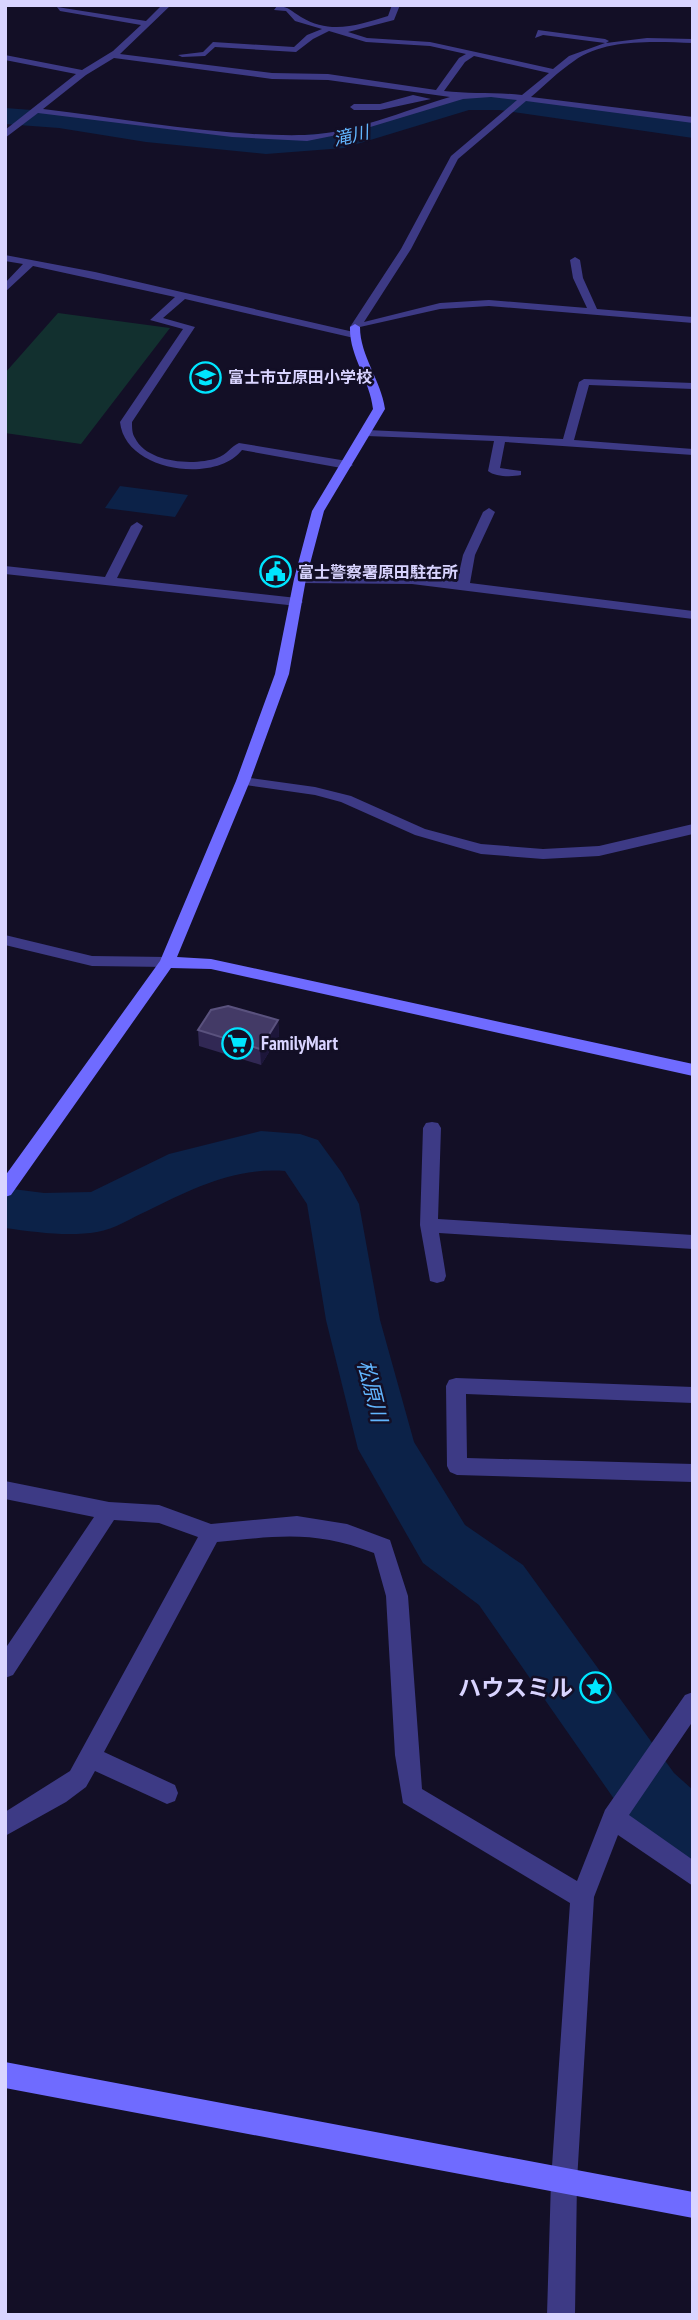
<svg xmlns="http://www.w3.org/2000/svg" width="698" height="2320" font-family="'PT Sans Narrow','Noto Sans JP',sans-serif">
<style>
.green{fill:#12302f}
.water{fill:#0c2248}
.lines{fill:none;stroke-linecap:round;stroke-linejoin:round}
.river{fill:#0c2248;fill-rule:evenodd}
.street{fill:#3d3a85;fill-rule:evenodd}
.secondary{fill:#6f6bff;fill-rule:evenodd}
.wall{fill:#312854}
.shaded-wall{fill:#1d163a}
.building{fill:#433a66;stroke:#5a527e;stroke-width:2}
.labels{text-anchor:middle;stroke-width:5;stroke-linejoin:round;paint-order:stroke}
.far-poi-label{font-size:16px;font-weight:bold;fill:#d9d4ff;stroke:#130f26;text-anchor:start}
.far-water-label{font-size:18px;font-style:italic;fill:#62b6ff;stroke:#130f26}
.poi-label{font-size:19px;font-weight:bold;fill:#d9d4ff;stroke:#130f26;text-anchor:start}
.water-label{font-size:21px;font-style:italic;fill:#62b6ff;stroke:#130f26}
.near-poi-label{font-size:23px;font-weight:bold;fill:#d9d4ff;stroke:#130f26;text-anchor:end}
</style>
<rect width="100%" height="100%" fill="#130f26"/>
<path class="green" d="M58 313 170 328 81 444 5 433V373Z"/>
<path class="water" d="M120 486 188 495 175 517 105 508Z"/>
<g class="lines">
<path class="river" d="M467 94H499L693 122V138L499 110H469L344 148 266 154 146 142 59 128 5 124V108L59 112 146 126 266 138 342 132Z
M261 1131 300 1134 318 1140 342 1173 359 1204 380 1320 414 1442 465 1525 523 1565 674 1773 693 1790V1870L669 1861 628 1819 479 1605 423 1563 358 1449 326 1320 307 1204 285 1171C235 1167 191 1189 147 1211 131 1218 115 1229 97 1232 68 1237 35 1232 5 1228V1188L44 1193 91 1192 169 1154Z"/>
<path class="street" d="M162 5H171L120 54 272 73 328 74 436 90 459 58 466 54 430 46 366 42 329 31 313 39 296 52 215 47 205 56 182 57 178 55 203 52 213 42 294 47 307 35 322 29 295 21 286 11 274 10 277 6C290 7 291 11 301 17 331 35 358 25 388 16L392 5H400L394 20 348 32 367 38 430 42 553 69 569 56 605 43 543 35 535 38 538 30 605 39 609 41 606 43 647 38 693 39V43C655 42 606 38 574 61 559 71 545 85 531 97L693 117V123L526 101 458 159 411 249 364 322 440 303 489 300 587 308 573 278 570 260 575 257 580 260 583 278 597 309 693 317V323L489 306 440 309 351 329 350 327 401 249 451 156 517 100 491 97 463 99 357 131 307 141 232 137 38 113 5 138V130L76 74 5 60V55L82 70 113 51 141 25 60 11 57 7 146 21ZM474 56 549 73 522 95C495 92 469 94 444 91L465 62ZM114 58 272 79 328 80 450 97C406 110 351 134 305 135 221 137 127 119 43 109L86 75Z
M413 95 431 99 380 110H354L350 107 354 104H380Z
M5 255 95 272 358 333 359 335 354 338 185 299 163 318 195 327 132 422C132 427 132 434 135 438 147 463 194 466 217 458 227 455 231 446 239 443L347 461 353 465 347 469 242 450C216 484 125 472 120 422L183 329 150 320 175 297 33 266 5 292V283L23 264 5 261Z
M584 379 693 383V389L589 385 574 440 693 449V455L505 442 500 468 521 471V475C512 477 495 477 488 471L494 441 367 436 361 433 367 430 563 439 579 382Z
M489 508 495 512 475 555 470 583 693 611V619L412 584 300 583 294 579 300 575 412 576 457 582 463 555 483 512Z
M137 522 143 526 117 578 297 598 303 602 297 606 5 574V566L105 577 131 526Z
M243 777 315 787 351 796 425 829 481 844 543 849 599 846 693 824V834L599 856 543 859 481 854 415 835 341 802 315 795 238 784 236 781Z
M5 935 92 956 167 957 175 962 167 967 92 966 5 945Z
M432 1122 438 1123 441 1128 438 1219 693 1235V1249L439 1233 446 1276 444 1281 437 1283 430 1281 420 1225 423 1128 426 1123Z
M456 1378 693 1387V1403L466 1394 467 1458 693 1464V1482L457 1475 450 1472 447 1466 446 1386 449 1380Z
M5 1481 109 1502 159 1505 211 1524 297 1516 347 1524 390 1540 408 1596 422 1789 577 1881 605 1810 685 1695 693 1692V1721L629 1815 693 1860V1886L618 1835 594 1897 577 2181 575 2315H547L551 2181 570 1903 403 1803 395 1755 386 1596 374 1553C314 1530 279 1536 217 1542L104 1752 175 1785 178 1793 175 1801 167 1804 95 1771 86 1787 66 1802 5 1836V1812L70 1771 198 1537 159 1523 114 1520 13 1675 5 1678V1649L94 1517 5 1499Z"/>
<path class="secondary" d="M355 324 360 327C360 356 381 380 385 409L324 511 306 579 289 674 250 781 177 957 211 959 693 1064V1076L211 969 171 968 11 1195 5 1197V1176L160 961 236 781 275 674 294 579 312 511 373 409C370 380 349 356 350 327Z
M5 2062 693 2192V2218L5 2088Z"/>
</g>
<path class="wall" d="M278 1020 279 1036 261 1065 199 1046 198 1030Z"/>
<path class="shaded-wall" d="M278 1020 279 1036 261 1065 260 1049Z"/>
<path class="building" d="M228 1006 278 1020 260 1049 198 1030 211 1010Z"/>
<defs>
<symbol id="school-ring" viewBox="-11 -11 22 22"><circle r="9.5" fill="#130f26" stroke="#00e5ff" stroke-width="1.5"/><path d="M0-5L7-2L0 1L-7-2ZM-4 1L0 2.5L4 1V4Q0 6-4 4Z" fill="#00e5ff"/></symbol>
<symbol id="civic-ring" viewBox="-11 -11 22 22"><circle r="9.5" fill="#130f26" stroke="#00e5ff" stroke-width="1.5"/><path d="M-.6-6.5H3V-4.5H.6V-3L4-1V1h2V6H-6V1h2V-1L-.6-3ZM-1.2 2.5V6h2.4V2.5Z" fill="#00e5ff"/></symbol>
<symbol id="supermarket-ring" viewBox="-11 -11 22 22"><circle r="9.5" fill="#130f26" stroke="#00e5ff" stroke-width="1.5"/><path d="M-6-5.5h2.5l.6 2H6L4.5 2H-2.5L-4.4-4H-6ZM-1.5 3.2a1.3 1.3 0 1 0 .1 0ZM3 3.2a1.3 1.3 0 1 0 .1 0Z" fill="#00e5ff"/></symbol>
<symbol id="sight-ring" viewBox="-11 -11 22 22"><circle r="9.5" fill="#130f26" stroke="#00e5ff" stroke-width="1.5"/><path d="M0-6L1.8-2.2L6-1.7L2.9 1.2L3.7 5.4L0 3.3L-3.7 5.4L-2.9 1.2L-6-1.7L-1.8-2.2Z" fill="#00e5ff"/></symbol>
</defs>
<g fill-rule="evenodd">
<use href="#school-ring" x="188" y="360" width="35" height="35"/>
<use href="#civic-ring" x="258" y="554" width="35" height="35"/>
<use href="#supermarket-ring" x="220" y="1026" width="35" height="35"/>
<use href="#sight-ring" x="578" y="1670" width="35" height="35"/>
</g>
<g class="labels">
<g class="far-poi-label">
<text x="228" y="383">富士市立原田小学校</text>
<text x="298" y="578">富士警察署原田駐在所</text>
</g>
<g class="far-water-label">
<text transform="translate(351 136) rotate(-13)" y="6">滝川</text>
</g>
<g class="poi-label">
<text x="261" y="1050">FamilyMart</text>
</g>
<g class="water-label">
<text transform="translate(372 1391) rotate(76)" y="7">松原川</text>
</g>
<g class="near-poi-label">
<text x="573" y="1696">ハウスミル</text>
</g>
</g>
<rect width="698" height="2320" fill="none" stroke="#d9d4ff" stroke-width="14"/>
</svg>
